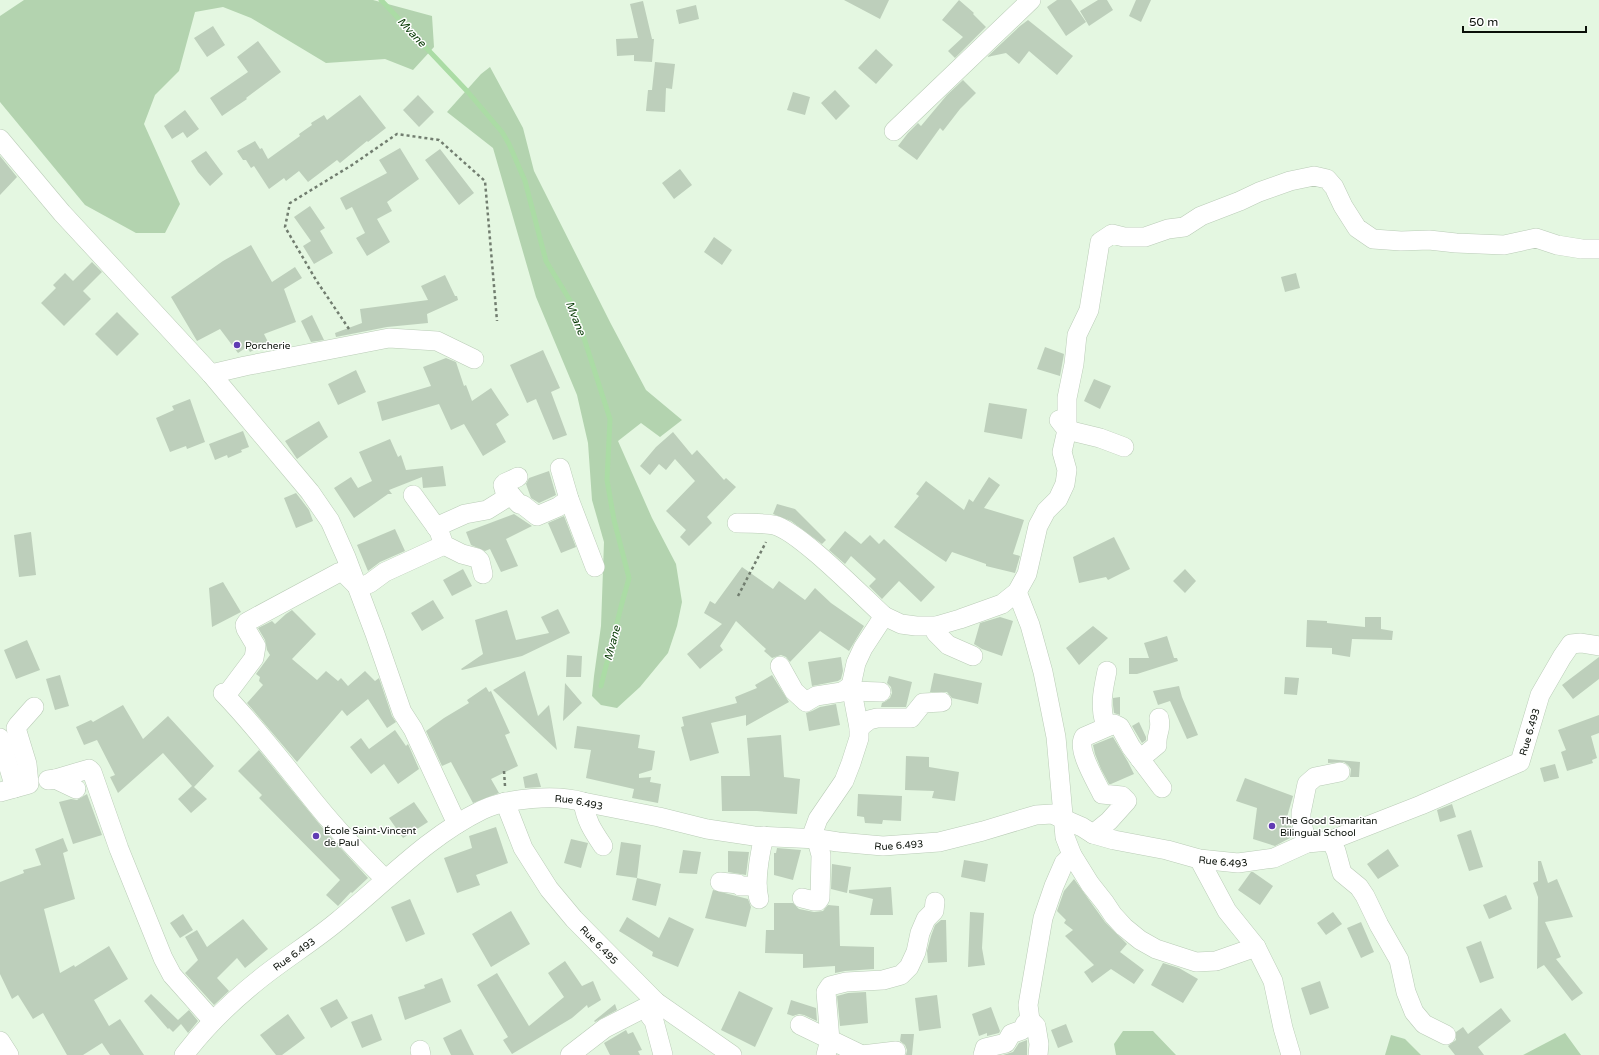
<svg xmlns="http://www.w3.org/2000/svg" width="1599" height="1055" font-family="'Varela Round',sans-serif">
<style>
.green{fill:#b3d3af}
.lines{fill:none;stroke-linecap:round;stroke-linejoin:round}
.stream{stroke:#abdca5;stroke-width:5}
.building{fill:#bdcfbb}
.minor-casing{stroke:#baccb7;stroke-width:20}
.path{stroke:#717d6f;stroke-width:2.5;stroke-dasharray:3 3;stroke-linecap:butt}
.minor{stroke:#fff;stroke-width:19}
.poi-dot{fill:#603bb3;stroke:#fff;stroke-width:1.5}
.labels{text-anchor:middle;stroke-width:3;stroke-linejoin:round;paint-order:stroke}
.poi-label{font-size:10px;fill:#0a1009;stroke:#fff;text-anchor:start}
.street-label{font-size:10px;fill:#0a1009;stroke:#fff}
.water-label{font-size:11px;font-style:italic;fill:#073a04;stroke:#fff}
</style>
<rect width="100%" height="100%" fill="#e4f7e1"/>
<path class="green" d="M24 0H373L432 16 434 47 413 70 385 59 326 63 251 18 223 7 195 12 179 71 155 95 144 124 180 204 165 233H136L85 205 0 102V16Z
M490 67 523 128 534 171 611 324 646 390 682 420 660 437 641 423 618 441 652 518 676 564 682 602 677 626 668 653 640 687 617 708 601 705 592 696 594 676 601 626 604 542 592 500 588 443 577 395 536 297 493 148 447 112 481 74Z
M1123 1031H1153L1176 1055H1116L1114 1044Z
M1565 1033 1581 1055H1523Z
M1391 1035 1405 1039 1421 1055H1385Z"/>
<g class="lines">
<path class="stream" d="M381 0 467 91 502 132 509 144 525 181 546 261 574 307 610 419 607 480 614 520 629 578 622 603 601 686"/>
</g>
<path class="building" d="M844 0H889L880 19Z
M959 0 974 13 973 14 986 27 955 58 948 51 963 37 942 20Z
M1057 0H1071L1086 22 1066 36 1047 7Z
M1098 0H1107L1113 10 1089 26 1080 11Z
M1136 0H1151L1141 22 1129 16Z
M643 1 652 39H654L652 62 634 61V55L617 56 616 39 638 38 630 4Z
M696 5 699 19 679 24 676 10Z
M1028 20 1073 56 1057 75 1029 51 1019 64 1006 53 987 57 1020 26Z
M213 26 225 45 207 57 194 38Z
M258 41 281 72 246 98 247 99 222 116 210 98 248 72 237 57Z
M876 49 893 65 876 84 858 68Z
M655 62 675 64 672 89 666 88 665 112 646 111 648 90H652Z
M963 80 976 93 960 109 943 131 940 128 917 160 898 146 908 133 918 123 921 126 947 95Z
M835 90 850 106 836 120 821 103Z
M793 92 810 97 805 115 787 110Z
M360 95 386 128 368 142 367 141 340 163 337 160 308 182 299 171 286 181 284 178 269 189 254 166 251 168 246 160H243L237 151 255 141 260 149 262 148 268 159 300 136 299 134 312 125 311 123 324 115 327 120Z
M418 95 434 112 419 127 403 110Z
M185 110 199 129 187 138 183 132 172 139 164 126Z
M400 148 419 179 387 202 392 211 377 219 390 242 367 256 356 238 365 233 352 207 346 210 340 198 387 173 379 160Z
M440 149 474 193 459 205 425 160Z
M206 151 223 174 210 186 198 172 191 161Z
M0 156 17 177 0 195Z
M680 169 692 185 674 199 662 183Z
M310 206 325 228 320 231 333 253 314 264 303 246 311 241 294 217Z
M714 237 732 250 722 265 704 252Z
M251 245 272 282 295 267 302 278 284 289 296 322 264 334 268 342 250 352 247 347 238 353 220 329 197 341 171 297 223 261Z
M92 262 102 272 83 291 91 299 64 326 41 303 56 288 53 285 65 273 73 281Z
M1296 273 1300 288 1285 292 1281 277Z
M445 275 455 296H457L458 300 427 314 428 323 387 327 336 337 335 333 362 323 360 309 428 300 421 286Z
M117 312 139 334 117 356 95 334Z
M312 315 324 340 311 342 301 321Z
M1045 347 1064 354 1060 376 1037 369Z
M543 350 560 388 551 392 567 435 553 440 536 399 527 403 510 365Z
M446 358 456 362 464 386 466 385 472 401 491 388 509 415 496 424 506 442 483 456 464 424 451 430 439 404 382 421 377 402 431 386 423 367Z
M356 370 366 392 338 405 328 384Z
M1094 379 1111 386 1100 409 1084 401Z
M190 399 205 442 187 449 186 446 170 452 156 418 174 410 172 406Z
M989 403 1027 409 1022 439 984 432Z
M319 421 328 437 297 459 285 441Z
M243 431 249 447 241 450 242 452 228 458 227 455 215 460 209 444Z
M673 432 692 455 697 450 724 480 726 478 736 487 707 517 712 523 689 546 680 537 686 530 666 511 695 481 675 459 666 470 659 464 650 475 640 466 656 447Z
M390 439 398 457 401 455 406 470 443 466 446 486 423 488 422 477 389 490 392 494H388L354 518 334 488 351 477 358 488 372 481 359 452Z
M549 471 556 495 539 503 531 498 526 484 529 478Z
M989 477 1000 485 984 508 1024 520 1013 554 1020 556 1015 573 986 566V564L952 552 946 562 894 527 919 496 916 494 926 481 964 510 969 499 973 502Z
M296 493 309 510 313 521 296 528 284 498Z
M777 504 795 509 826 540 822 544 791 521 773 514Z
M514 514 532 526 506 539 518 566 501 572 490 549 485 551 471 545 466 532Z
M564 516 576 547 561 553 548 523Z
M395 529 405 551 380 562 368 571 357 545Z
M845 531 861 544 870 535 879 544 884 539 935 587 921 602 899 581 882 599 869 586 876 579 851 556 845 564 829 550Z
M31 532 36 575 19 577 14 535Z
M1114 537 1130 569 1108 580 1106 577 1079 583 1073 557Z
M742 567 773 589 779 581 805 600 815 588 831 603 864 626 849 651 820 631 790 662 786 657 781 655 772 658 764 651 766 649 736 621 720 646 723 650 700 669 687 654 722 624 704 613 710 601 715 604Z
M463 569 472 586 452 596 443 580Z
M1185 569 1196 581 1185 593 1173 581Z
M223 582 241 612 212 627 209 588Z
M433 600 444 618 422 631 411 613Z
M558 609 570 633 522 656 462 670 461 669 483 654 475 620 507 610 516 640 549 633 541 617Z
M292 610 316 634 292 659 317 680 326 671 338 681 341 678 348 686 365 671 375 681 379 678 392 716 396 722 387 728 368 699 347 716 342 710 297 762 247 703 263 685 259 681 260 677 256 674 270 655 267 650 265 640 258 628 272 621 275 624 286 614Z
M1000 617 1013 621 1002 656 982 649 974 644 980 623Z
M1365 617H1381V629L1393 631 1392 640 1352 639 1350 657 1332 654V648L1306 647 1307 620 1327 621V623L1365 627Z
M1093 626 1108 638 1079 665 1066 648Z
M1167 636 1174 658H1177L1178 661 1137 674H1129V658H1149L1144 643Z
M27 640 40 670 16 679 4 650Z
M567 655 582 656 581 677H566Z
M841 657 843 671 841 679 838 681 812 686 808 662Z
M1599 657V679L1573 699 1562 685Z
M525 671 538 716 549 705 557 750 493 690Z
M934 673 982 683 978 704 952 698 947 692H930Z
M60 675 69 706 55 710 46 679Z
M772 675 789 702 746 726V715L711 723 719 753 690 761 681 727 684 726 682 717 737 703 735 697 757 688 755 685Z
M889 676 912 682 906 707H881L882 703 886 701 890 698 892 693 891 687 887 683Z
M1285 677 1299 678 1297 695 1284 694Z
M565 683 582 703 563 721Z
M1179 686 1182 697 1198 735 1187 739 1170 701 1158 705 1153 691Z
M486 687 489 692 491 691 510 733 505 735 518 766 491 779 499 793 473 803 451 762 442 766 426 731 444 718 469 703 467 700Z
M1120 697V715L1114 713 1113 705V698Z
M836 704 840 725 809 731 806 713 812 711 820 707Z
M123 705 143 739 168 716 214 766 194 787 207 799 191 813 178 799 192 786 163 753 118 793 110 777 115 775 97 740 84 745 76 727 91 720 93 722Z
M1599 715V733L1591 736 1597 758 1592 760 1593 763 1567 771 1561 752 1566 750 1558 730Z
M1139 722 1146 737V740L1142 743 1132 726Z
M577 726 640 735 638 748 655 751 652 770 639 774V778L651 777 650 782 661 784 658 803 632 798 634 789 586 778 591 750 574 748Z
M395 730 406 746 408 744 419 769 398 784 384 764 371 774 350 747 361 738 369 749Z
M781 735 784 777 800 779 797 814 757 811H722L721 776H750L747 738Z
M1113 737 1128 762 1134 774 1111 784H1109L1101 769 1095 754 1093 745Z
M259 750 325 831 368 878 352 893 351 892 338 906 326 895 340 880 259 798 262 795 238 771Z
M906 756 929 757V767L959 772 955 801 932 798 934 791 905 790Z
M1328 759 1360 762 1359 777H1350L1351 769 1348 765 1344 762 1328 763Z
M1555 764 1559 778 1544 782 1540 768Z
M537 773 541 787 525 788 523 777Z
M1245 778 1293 796 1285 824 1291 826 1292 830 1290 838 1275 846 1253 839 1257 808 1236 801Z
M87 794 102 835 73 844 59 802 71 799 77 800Z
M858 794 902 796 901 821 883 820 882 824 865 823 864 817 857 816Z
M414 802 428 822 403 838 389 818Z
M1452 804 1456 817 1440 822 1437 810Z
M496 827 508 863 476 875 480 885 457 893 444 858 472 848 469 836Z
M1471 830 1483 867 1469 871 1457 835Z
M63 838 68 851 63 853 75 899 44 909 60 973 74 965 75 967 109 946 128 979 94 1000 109 1026 120 1019 144 1055H110L102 1043 83 1055H67L43 1013 33 1019 18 995 12 999 0 974V882L24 873 23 870 41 865 35 849Z
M571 839 588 843 581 868 564 863Z
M621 842 641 845 637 878 616 875Z
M777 848 801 850 793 880 774 875V853H776Z
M1388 849 1399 866 1378 879 1367 864Z
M683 850 701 852 697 874 679 873Z
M728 851 749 852 746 875 728 872Z
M964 860 988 864 985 882 961 877Z
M1538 861H1541L1548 883 1557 879 1573 917 1545 922 1561 957 1556 959 1583 993 1572 1001 1544 965 1537 969 1538 897 1533 883 1538 881Z
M832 864 851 867 847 893 831 889Z
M1251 872H1253L1273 886 1260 905 1238 890Z
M637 878 661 884 656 906 632 900Z
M1074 879 1105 922 1127 944 1120 952 1144 970 1134 984 1111 969 1092 983 1084 972 1094 965 1065 936 1073 930 1064 923 1066 920 1057 911 1064 891Z
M891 887 893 915H870L873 899 849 893V890Z
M713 890 748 899 751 907 746 927 705 918Z
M1506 895 1512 909 1489 919 1483 905Z
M410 899 425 934 406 942 391 907Z
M774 903H793L799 909 814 912 823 911 828 905 839 906 840 946 874 947V969L845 971 835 973V966L803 968V954L765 953 766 930H774Z
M511 911 530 944 491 967 472 934Z
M970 912 984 913 982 948 985 965 968 967Z
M1333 912 1342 924 1326 935 1317 923Z
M183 914 193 930 180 938 170 923Z
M627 917 659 938 669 917 694 929 678 967 652 956 653 952 619 931Z
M243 919 268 949 245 968 237 958 217 978 229 991 214 1005 185 973 198 960 185 937 197 930 207 947Z
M941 920H946L947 962 928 963 927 951 931 936 935 925Z
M1361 922 1374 952 1361 958 1347 928Z
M1481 941 1494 978 1480 983 1466 947Z
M565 961 582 986 593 981 601 1000 588 1008 587 1005 572 1018 512 1054 503 1040 508 1037 477 985 497 973 529 1026 564 997 548 973Z
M1163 963 1179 968 1198 979 1183 1003 1151 985Z
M442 978 451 1002 405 1020 398 997 425 988 424 985Z
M1320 981 1329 1008 1310 1015 1301 988Z
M739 991 773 1008 755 1047 721 1030Z
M866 992 868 1023 840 1026 837 996 848 993Z
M151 994 178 1020 189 1010 198 1021 188 1033 181 1024 173 1032 169 1028 168 1029 144 1001Z
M937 995 941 1028 919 1031 915 998Z
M337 999 348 1018 331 1028 320 1008Z
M791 1000 816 1008 817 1021 804 1015 799 1014 793 1016 787 1014Z
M615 1004 617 1010 595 1022 594 1021Z
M991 1007 1000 1031 999 1033 987 1036V1033L979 1036 972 1014Z
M1501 1008 1511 1021 1478 1047 1484 1055H1455L1448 1046 1456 1040V1032L1463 1027 1468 1034Z
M288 1014 305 1038 282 1055H276L260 1035Z
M372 1014 382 1040 362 1048 351 1022Z
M1066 1024 1073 1042 1058 1048 1051 1030Z
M461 1029 474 1055H451L443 1038Z
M626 1030 628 1034 633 1032 642 1050 638 1051 640 1055H610L604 1043Z
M901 1034H914L912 1055H906L907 1050 905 1045 900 1041Z
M1027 1040V1055H1003L1013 1052 1019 1043Z"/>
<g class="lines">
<defs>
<g id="minor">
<path d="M894 131 1031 0"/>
<path d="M0 139 62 213 211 374 310 492 330 521 346 557 375 634 402 712 413 729 457 824"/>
<path d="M211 374 245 366 389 338 437 341 474 359"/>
<path d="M1059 420 1067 430 1100 438 1124 447"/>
<path d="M560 468 569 499 595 567"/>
<path d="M518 477 505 483 503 485 505 492 511 495 519 504 523 505 537 516 558 507 569 499"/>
<path d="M413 495 439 531 444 545 462 554 477 558 480 561 483 574"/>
<path d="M737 523C749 523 762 523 774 525 799 531 862 596 884 616"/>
<path d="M436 527 465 514 487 510 511 495"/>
<path d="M1017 592 1027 574 1038 526 1046 511 1058 499 1065 484 1067 470 1062 452 1067 430V398L1074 364 1077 335 1089 310 1100 242 1112 234 1124 237H1145L1168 229 1184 227 1201 216 1240 201 1259 192 1290 181 1314 176 1327 179 1334 187 1343 206 1357 228 1373 239 1401 241 1429 240 1456 243 1504 245 1536 238 1557 245 1582 249H1599"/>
<path d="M936 626V633L948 645 973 656"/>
<path d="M780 666 794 691 806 702 816 696 842 692 851 686"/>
<path d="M852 691 881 692"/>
<path d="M1106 726C1099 707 1103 690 1107 671"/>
<path d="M859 728 869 720 877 718H911L923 703 942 702"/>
<path d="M0 738 15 788"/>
<path d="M1140 759 1157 745C1156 732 1162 731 1159 718"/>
<path d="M55 779 89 769 92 772 119 849 163 958 172 975 213 1021"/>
<path d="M48 780 55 779 76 789"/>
<path d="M0 792 29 784 27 764 16 728 18 725 34 707"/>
<path id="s1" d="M505 802 523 848 549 889 574 919 656 1002 732 1055"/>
<path d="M583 802C586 821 593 831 603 846"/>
<path d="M1093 834 1109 821 1127 801 1122 796 1102 794C1096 781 1076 749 1084 737L1114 724 1120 727 1131 747 1162 788"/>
<path d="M811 838 818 819 844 781 851 763 859 738V728L851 686 856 663 863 648 884 616 901 624 916 626H936L960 619 1002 604 1017 592 1030 625 1043 672 1056 737 1065 837 1072 855 1090 884 1105 903 1113 915 1124 927 1140 940 1156 949 1196 962 1216 961 1256 947"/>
<path d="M1329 841 1332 843 1336 851 1342 873 1359 887 1365 896 1379 925 1399 960 1406 992 1414 1012 1424 1024 1446 1035"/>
<path d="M1307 843 1301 820V813L1307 784 1315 777 1340 772"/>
<path d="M1199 859 1227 911 1256 947 1273 981 1283 1028 1291 1055"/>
<path d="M385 879C361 855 338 831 317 805 286 767 257 728 223 693L227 694 254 658 256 646 246 629 245 625 247 622 338 573 341 572 345 574 359 588 370 583 385 572 444 545"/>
<path d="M720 882 738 884 740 886H757"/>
<path d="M802 898 814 901H818L820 898 821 855 818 844 819 839"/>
<path d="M759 899C754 881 760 853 764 836"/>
<path d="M656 1002 650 1016 654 1021 663 1055"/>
<path d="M800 1025 862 1055"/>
<path d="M0 1041 9 1055"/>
<path d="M420 1050 421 1055"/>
<path id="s2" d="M184 1055C206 1026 232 1001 261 978 286 958 314 941 339 920 386 882 427 837 482 810 507 798 557 794 583 802L659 817 707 829 754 836 819 839 838 842 883 846 939 842 983 831 1036 815 1052 814 1082 827 1093 834 1114 840 1167 850 1199 859 1238 863 1274 858 1307 843 1329 841 1421 805 1520 762 1540 695 1562 657 1571 644 1581 643 1599 646"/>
<path d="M570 1055 605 1028 656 1002"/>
<path d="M826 1055 830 1040 826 992 830 986 846 982 883 980 901 975 909 967 916 952 920 933 926 919 934 911 935 902"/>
<path d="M862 1055 896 1051"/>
<path d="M983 1055 985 1048 1006 1043 1011 1034 1022 1030 1025 1024 1030 1020"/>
<path d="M1038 1055 1039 1044 1036 1026 1030 1020 1028 1005 1043 918 1054 886 1064 863 1072 855"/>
</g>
</defs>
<use href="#minor" class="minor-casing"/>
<path class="path" d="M349 329 316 280 285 227 290 203 352 165 397 134 439 140 485 181 497 321
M738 596 766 542
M504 771 505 786"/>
<use href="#minor" class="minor"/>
</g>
<g class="poi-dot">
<circle cx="237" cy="345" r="4"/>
<circle cx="1272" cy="826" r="4"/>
<circle cx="316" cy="836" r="4"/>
</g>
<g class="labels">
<g class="poi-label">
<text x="245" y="349">Porcherie</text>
<text x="1280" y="824">The Good Samaritan<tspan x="1280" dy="12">Bilingual School</tspan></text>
<text x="324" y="834">École Saint-Vincent<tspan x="324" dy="12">de Paul</tspan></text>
</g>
<g class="street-label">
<text dy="4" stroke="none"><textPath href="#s2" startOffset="1494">Rue 6.493</textPath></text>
<text dy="4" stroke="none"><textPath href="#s2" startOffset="486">Rue 6.493</textPath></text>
<text dy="4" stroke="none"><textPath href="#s2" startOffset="810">Rue 6.493</textPath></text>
<text dy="4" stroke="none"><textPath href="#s2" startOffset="1146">Rue 6.493</textPath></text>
<text dy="4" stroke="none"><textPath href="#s1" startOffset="173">Rue 6.495</textPath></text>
<text dy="4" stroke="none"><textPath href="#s2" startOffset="150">Rue 6.493</textPath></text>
</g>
<g class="water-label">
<text transform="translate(412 32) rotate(47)" y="4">Mvane</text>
<text transform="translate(576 318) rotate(68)" y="4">Mvane</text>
<text transform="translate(612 643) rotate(-75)" y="4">Mvane</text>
</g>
</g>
<path d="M1463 26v6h123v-6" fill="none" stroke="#0a1009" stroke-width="2"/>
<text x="1469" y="26" font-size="12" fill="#0a1009" stroke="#ffffff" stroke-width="3" paint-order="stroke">50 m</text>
</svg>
